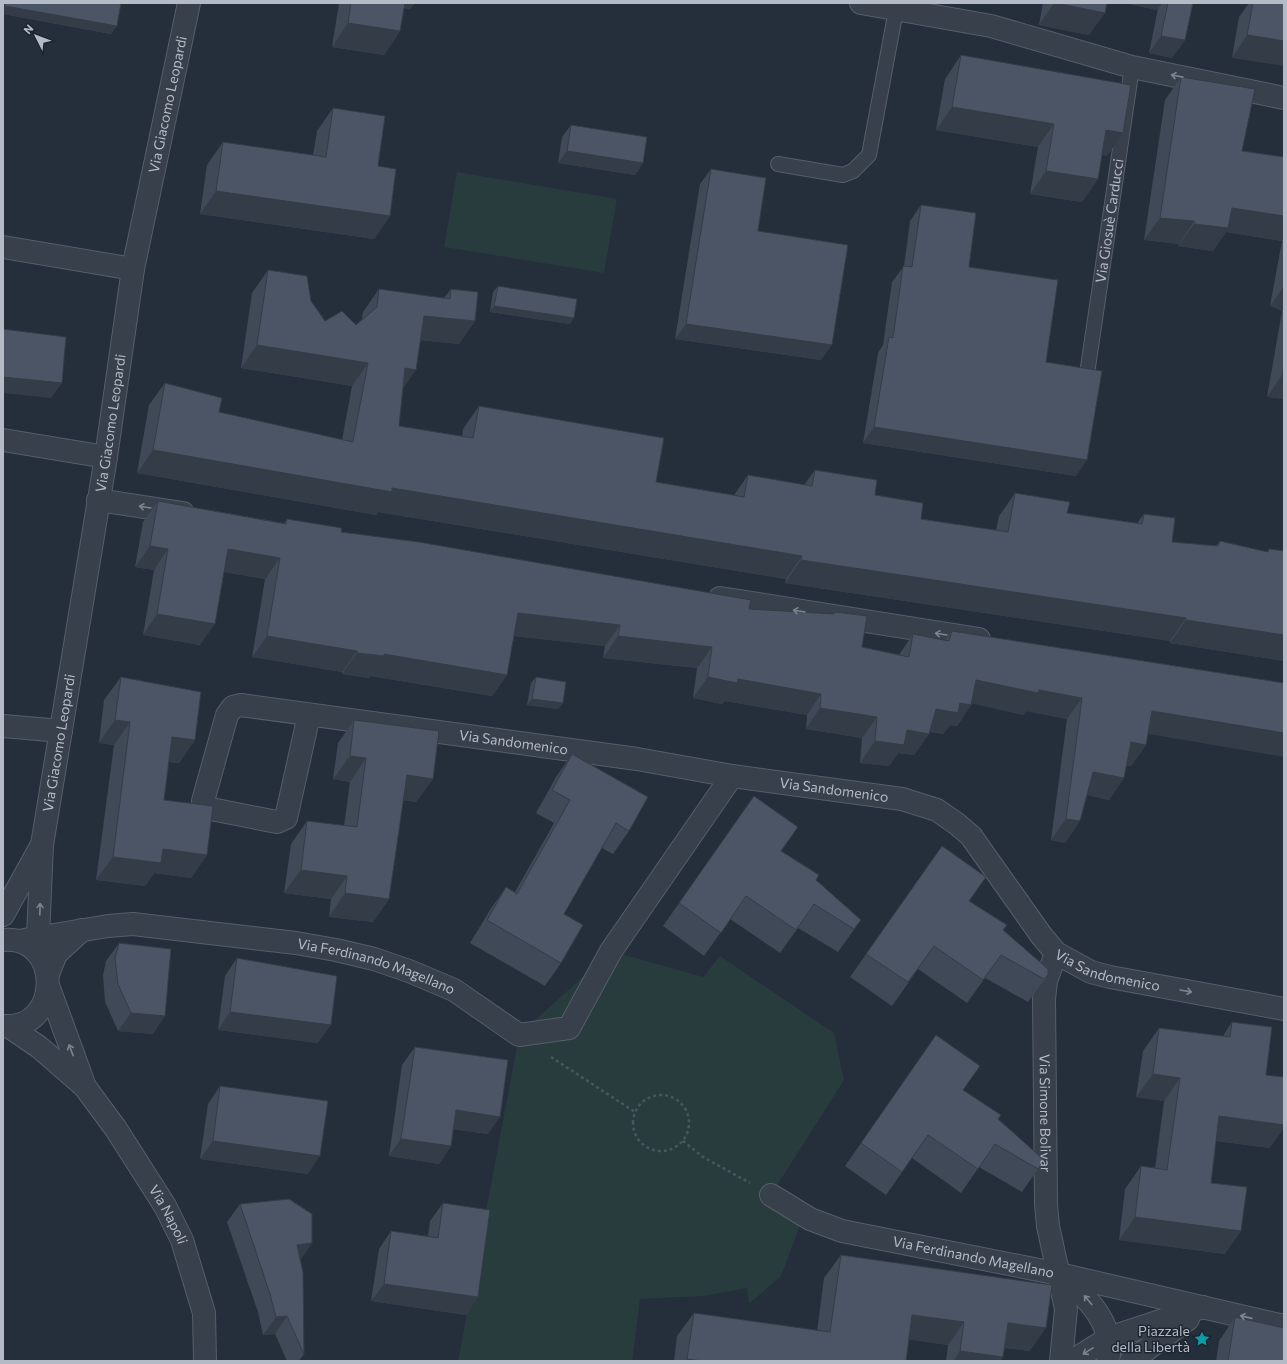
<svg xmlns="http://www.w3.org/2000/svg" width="1287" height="1364" font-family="Commissioner,sans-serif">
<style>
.green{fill:#283b3d}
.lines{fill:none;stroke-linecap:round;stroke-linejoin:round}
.service-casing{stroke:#565e6a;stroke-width:16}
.minor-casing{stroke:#565e6a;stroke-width:24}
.tertiary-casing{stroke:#565e6a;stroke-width:24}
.path{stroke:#46585b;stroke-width:2.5;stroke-dasharray:3 3;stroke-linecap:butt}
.service{stroke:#38404c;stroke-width:14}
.minor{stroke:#38404c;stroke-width:22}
.tertiary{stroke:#38404c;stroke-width:22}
.wall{fill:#404957}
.shaded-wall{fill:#343c47}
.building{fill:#4b5565;stroke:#343c47}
.oneway{stroke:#7c8490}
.labels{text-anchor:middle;stroke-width:3;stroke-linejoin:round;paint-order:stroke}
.street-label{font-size:14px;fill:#b4bbc7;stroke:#1d2530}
.poi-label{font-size:14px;fill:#b4bbc7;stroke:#1d2530;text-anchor:end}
</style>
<rect width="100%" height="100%" fill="#252e3b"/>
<path class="green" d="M457 172 617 199 604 273 444 247Z
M611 951 703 977 720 956 834 1033 844 1080 771 1195 804 1215 781 1276 749 1304 747 1288 704 1296 640 1299 632 1361H458L519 1035Z"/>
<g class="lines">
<defs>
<g id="service">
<path d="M778 164 843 175 853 171 869 155 896 10"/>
<path id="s1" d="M1087 374 1132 67"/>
</g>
<g id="minor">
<path d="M861 3 991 26 1132 67 1284 98"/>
<path d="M3 247 133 269"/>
<path d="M3 440 106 457"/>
<path d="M98 500 183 513"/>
<path d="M720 598 979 639"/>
<path id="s2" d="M309 715 286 818 277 822 206 808 203 801 227 715 233 707 241 705 637 759 732 776 902 799 937 810 957 824 971 836 1041 935 1056 953 1091 972 1110 977 1284 1009"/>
<path d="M3 726 61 731"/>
<path d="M3 915 40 848"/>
<path id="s3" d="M24 940 108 926 133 924 296 943 336 950 374 959 409 971 454 990 519 1035 569 1028 611 951 732 776"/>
<path id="s4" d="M1056 953 1046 981 1044 999 1046 1204 1048 1226 1066 1309 1061 1361"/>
<path id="s5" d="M43 961 38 937 42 845 106 457 133 269 189 3"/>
<path d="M48 974 56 954 82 930"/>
<path id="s6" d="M771 1195 810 1219 842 1231 1059 1274 1284 1326"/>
<path d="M1062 1276C1087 1297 1116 1325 1108 1361"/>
<path d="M1072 1361 1109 1338 1203 1307"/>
<path d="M1131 1361 1188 1319"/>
</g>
<g id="tertiary">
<path d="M3 940C63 935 62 1031 3 1026"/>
<path d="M49 988 84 1084"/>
<path id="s7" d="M8 1026 39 1047 85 1087 116 1129 165 1206 182 1240 204 1313 205 1361"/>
</g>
</defs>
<use href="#service" class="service-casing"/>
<use href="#minor" class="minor-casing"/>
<use href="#tertiary" class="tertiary-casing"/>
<path class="path" d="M551 1057 635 1112
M633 1123a28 28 0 1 1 56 0a28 28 0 1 1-56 0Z
M683 1141 703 1157 750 1183"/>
<use href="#service" class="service"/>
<use href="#minor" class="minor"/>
<use href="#tertiary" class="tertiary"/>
</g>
<path class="wall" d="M3 3H121L111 34 3 14Z
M339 3H415L410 9 404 8 400 31 384 55 332 47Z
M1043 3H1107L1089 35 1039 25Z
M1125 3H1193L1185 40 1172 58 1149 53 1158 8 1157 10Z
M1249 3H1284L1232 58 1239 17Z
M961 55 1107 156 1102 155 1098 179 1082 202 1030 194 1038 147 936 130 945 79Z
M1181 77 1242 151 1284 157V399L1267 397 1282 311 1270 306 1282 241 1226 232 1213 251 1178 246 1179 244 1144 240 1165 100Z
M333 108 378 166 390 216 374 239 200 214 207 165 223 142 313 155 317 131Z
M571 125 643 163 635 175 558 163 562 137Z
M711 169 758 231 821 360 675 339 700 184Z
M921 205 969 267 1046 362 1076 476 863 443 878 353 883 345 892 282 904 266 910 221Z
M268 270 311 301 325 321 356 325 362 319 363 312 379 289 444 298 451 289 475 321 459 344 421 340 403 389 399 426 462 436 463 429 479 406 656 482 734 495 748 475 804 485 815 470 875 495 921 519 996 530 999 516 1015 493 1067 513 1137 523 1144 514 1172 542 1216 546 1220 541 1267 552 1269 549 1284 551V661L1170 643V641L785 583 786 579 378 512 376 515 137 473 149 405 165 383 219 412 342 440 352 386 241 368 252 293Z
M498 286 570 324 490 312 493 292Z
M158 501 284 523 287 519 341 532 749 609 833 614 835 612 862 647 899 655 913 634 945 641 952 631 1284 683 1148 734 1146 745 1131 766 1126 765 1124 778 1109 800 1087 795 1080 821 1065 843 1051 840 1067 719 1026 711 1023 715 972 703 971 705 957 726 950 725 943 734 930 732 914 755 898 753 889 766 860 763 862 738 806 729 807 715 725 701 722 704 693 698 697 668 603 658 605 646 514 636 507 675 492 696 370 676 369 678 342 674V672L252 657 265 579 224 572 200 645 143 635 154 570 135 567 143 522Z
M121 677 195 740 179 763 169 762 164 800 207 855 191 878 154 873 145 886 96 880 114 745 99 743 104 700Z
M536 677 563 703 558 709 527 705 531 683Z
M354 720 433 779 416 802 403 800 389 899 373 922 329 917 331 899 284 893 291 844 307 821 344 826 350 782 333 779 338 743Z
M572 754 629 831 613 854 602 848 564 914 561 963 545 986 470 943 490 910 506 887 515 892 554 823 536 813 556 777Z
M754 796 781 851 816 880 861 920 838 952 798 928 780 953 730 919 704 956 663 926Z
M942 846 969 901 1003 930 1048 975 1028 1002 985 978 967 1003 918 969 892 1006 850 977Z
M119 943 153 1034 118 1031 105 1002 103 975 106 961Z
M237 958 318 1043 218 1030 225 976Z
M1232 1022 1266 1075 1270 1148 1216 1141 1211 1183 1225 1254 1119 1240 1125 1189 1141 1166 1155 1168 1164 1101 1136 1097 1143 1051 1159 1028 1223 1036Z
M936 1035 963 1090 1044 1160 1022 1192 979 1167 961 1193 912 1158 886 1195 845 1166Z
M415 1047 488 1134 453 1129 451 1146 439 1164 389 1156 402 1065Z
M220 1086 308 1174 200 1159 208 1104Z
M443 1203 478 1297 466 1315 371 1301 379 1249 391 1231 428 1236 430 1221Z
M240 1204 301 1260 304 1354 299 1361H287L275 1334 263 1335 258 1312 227 1222Z
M841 1255 1030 1351 1005 1348 1001 1361H946L948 1345 909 1339 906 1361H674L677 1336 694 1313 817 1331 824 1278Z
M1235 1317 1284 1361H1216L1219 1341Z"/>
<path class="shaded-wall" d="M394 3H415L410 9 392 6Z
M1054 3H1056L1105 13 1089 35 1039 25Z
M1125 3H1162L1157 10Z
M5 6 117 26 111 34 3 14V8Z
M348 23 400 31 384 55 332 47Z
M1247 35 1284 41V66L1232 58Z
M1161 36 1185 40 1172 58 1149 53Z
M952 107 1054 124 1038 147 936 130Z
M1106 130 1123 133 1107 156 1090 153Z
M567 151 643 163 635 175 558 163Z
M1046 171 1098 179 1082 202 1030 194Z
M216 191 390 216 374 239 200 214Z
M1232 208 1284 216V238L1282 241 1226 232 1213 251 1178 246 1194 224Z
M1160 218 1194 221 1179 244 1144 240Z
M1284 286V308L1282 311 1270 306Z
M494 306 574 318 570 324 490 312Z
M424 316 475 321 459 344 408 339Z
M686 324 832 345 821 360 675 339Z
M257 345 368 363 352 386 241 368Z
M405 368 416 370 400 393Z
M1282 375H1284V399L1267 397Z
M3 377 62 383 51 398 3 393Z
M874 427 1087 460 1076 476 863 443Z
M153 450 392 488 802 556 786 579 378 512 376 515 137 473Z
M150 546 168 549 154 570 135 567Z
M228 549 280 558 265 579 213 570Z
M801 560 1186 618 1170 641 785 583Z
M518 613 620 625 605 646 503 635Z
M157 614 215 624 200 645 143 635Z
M1186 620 1284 635V661L1170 643Z
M267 636 357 651 342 672 252 657Z
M618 636 712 647 697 668 603 658Z
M357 653 384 654 507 675 492 696 370 676 369 678 342 674Z
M708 677 738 679 821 694 807 715 725 701 722 704 693 698Z
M976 680 1039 690 1082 698 1067 719 1026 711 1023 715 961 701Z
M532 699 563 703 558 709 527 705Z
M960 703 971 705 957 726 950 725 943 734 921 730 936 709Z
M820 708 877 717 862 738 806 729Z
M1152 711 1284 733V757L1137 732Z
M115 720 130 722 114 745 99 743Z
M907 730 929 734 914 755 898 753 889 766 860 763 875 741Z
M172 737 195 740 179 763 156 760Z
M1131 742 1146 745 1131 766 1116 763Z
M350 756 366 758 350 782 333 779Z
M1093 772 1124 778 1109 800 1078 793Z
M407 775 433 779 416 802 390 798Z
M1066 819 1080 821 1065 843 1051 840Z
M163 849 207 855 191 878 154 873 145 886 96 880 113 857Z
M301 870 347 876 331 899 284 893Z
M345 893 389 899 373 922 329 917Z
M861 920 845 943 838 952 854 929Z
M230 1012 331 1025 318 1043 218 1030Z
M131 1013 165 1016 153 1034 118 1031Z
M1153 1074 1180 1078 1164 1101 1136 1097Z
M456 1110 500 1117 488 1134 444 1128Z
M1219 1116 1284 1125V1128L1270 1148 1203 1139Z
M401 1139 451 1146 439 1164 389 1156Z
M213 1141 320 1156 308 1174 200 1159Z
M1135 1217 1241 1231 1225 1254 1119 1240Z
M312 1243 300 1261 297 1245Z
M384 1284 478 1297 466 1315 371 1301Z
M912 1315 964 1322 948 1345 896 1338Z
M287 1316 275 1334 263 1335 276 1317Z
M1008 1323 1046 1328 1030 1351 992 1346Z
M960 1351 1003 1357 1001 1361H953Z
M687 1359 703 1361H685Z"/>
<path class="building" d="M5 3H121L117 26 5 6Z
M351 3H405L400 31 348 23Z
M1056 3H1107L1105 13Z
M1168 3H1193L1185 40 1161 36Z
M1253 3H1284V41L1247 35Z
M961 55 1131 85 1123 133 1106 130 1098 179 1046 171 1054 124 952 107Z
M1181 77 1255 89 1242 151 1284 157V216L1232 208 1228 228 1194 224V221L1160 218Z
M333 108 385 116 378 166 396 169 390 216 216 191 223 142 326 157Z
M571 125 647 137 643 163 567 151Z
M711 169 766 178 758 231 848 245 832 345 686 324Z
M921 205 976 213 969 267 1058 280 1046 362 1102 371 1087 460 874 427 889 337 893 338 903 266 912 267Z
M268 270 307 276 311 301 325 321 342 311 356 325 377 307 379 289 450 299 451 289 478 292 475 321 424 316 416 370 405 368 399 426 473 438 479 406 664 438 656 482 744 497 748 475 812 486 815 470 877 480 875 495 923 503 921 519 1008 532 1015 493 1070 502 1067 513 1142 524 1144 514 1175 518 1172 542 1218 546 1220 541 1268 552 1269 549 1284 551V635L1186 620V618L801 560 802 556 392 488V492L153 450 165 383 222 398 219 412 353 442 368 363 257 345Z
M498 286 577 299 574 318 494 306Z
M3 329 66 337 62 383 3 377Z
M1284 365V375H1282Z
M158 501 286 524 287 519 342 528 341 532 419 542 751 600 749 609 834 614 835 612 867 616 862 647 909 657 913 634 949 641 952 631 1284 683V733L1152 711 1146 745 1131 742 1124 778 1093 772 1080 821 1066 819 1082 698 1039 690 1038 693 976 680 971 705 960 703 958 713 936 709 929 734 907 730 904 745 875 741 877 717 820 708 821 694 738 679 737 683 708 677 712 647 618 636 620 625 518 613 507 675 384 654V656L357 653V651L267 636 280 558 228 549 215 624 157 614 168 549 150 546Z
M121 677 201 692 195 740 172 737 164 800 213 806 207 855 163 849 161 863 113 857 130 722 115 720Z
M536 677 566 682 563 703 532 699Z
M354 720 439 731 433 779 407 775 389 899 345 893 347 876 301 870 307 821 357 827 366 758 350 756Z
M572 754 648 797 629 831 616 823 564 914 583 925 561 963 487 920 506 887 517 894 570 800 552 790Z
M754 796 798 827 781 851 819 875 816 880 861 920 854 929 814 904 796 930 746 896 721 933 679 903Z
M942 846 986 877 969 901 1007 925 1003 930 1048 969V975L1044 979 1001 955 983 980 934 946 908 982 866 954Z
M119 943 171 949 165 1016 131 1013 118 984 115 958Z
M237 958 337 976 331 1025 230 1012Z
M1232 1022 1272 1027 1266 1075 1284 1077V1125L1219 1116 1211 1183 1247 1187 1241 1231 1135 1217 1141 1166 1167 1170 1180 1078 1153 1074 1159 1028 1230 1037Z
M936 1035 980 1066 963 1090 1001 1115 998 1119 1044 1160 1038 1169 995 1144 978 1169 928 1135 902 1172 861 1143Z
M415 1047 508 1060 500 1117 456 1110 451 1146 401 1139Z
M220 1086 328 1101 320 1156 213 1141Z
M289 1199 312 1214V1243L297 1245 303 1272 304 1354 287 1316 276 1317 270 1294 240 1204Z
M443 1203 490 1210 478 1297 384 1284 391 1231 438 1238Z
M841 1255 1052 1285 1046 1328 1008 1323 1003 1357 960 1351 964 1322 912 1315 906 1361H703L687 1359 694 1313 830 1332Z
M1235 1317 1284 1328V1361H1228Z"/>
<defs><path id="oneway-shaft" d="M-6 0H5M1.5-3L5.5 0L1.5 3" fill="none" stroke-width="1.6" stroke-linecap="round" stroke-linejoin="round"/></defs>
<g class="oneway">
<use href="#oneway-shaft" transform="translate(1177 76) rotate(-169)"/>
<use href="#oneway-shaft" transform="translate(145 507) rotate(-171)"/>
<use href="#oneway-shaft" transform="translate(799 611) rotate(-171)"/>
<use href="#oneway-shaft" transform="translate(941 634) rotate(-171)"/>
<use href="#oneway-shaft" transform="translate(40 909) rotate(-88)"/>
<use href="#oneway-shaft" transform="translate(1186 991) rotate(10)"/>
<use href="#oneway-shaft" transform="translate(71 1050) rotate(-111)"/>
<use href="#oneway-shaft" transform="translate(1088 1300) rotate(-130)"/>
<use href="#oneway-shaft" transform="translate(1246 1317) rotate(-167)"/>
<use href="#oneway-shaft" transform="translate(1088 1351) rotate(148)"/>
</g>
<defs>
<symbol id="sight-bare" viewBox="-9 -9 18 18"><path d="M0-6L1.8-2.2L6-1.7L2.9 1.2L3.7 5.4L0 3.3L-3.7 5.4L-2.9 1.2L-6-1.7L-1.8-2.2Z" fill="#0f9aa8" stroke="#1d2530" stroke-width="2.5" paint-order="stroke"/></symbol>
</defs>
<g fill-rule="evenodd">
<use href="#sight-bare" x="1191" y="1328" width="22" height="22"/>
</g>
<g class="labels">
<g class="street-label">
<text dy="5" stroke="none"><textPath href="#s5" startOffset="868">Via Giacomo Leopardi</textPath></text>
<text dy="5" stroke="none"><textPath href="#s1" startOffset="155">Via Giosuè Carducci</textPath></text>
<text dy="5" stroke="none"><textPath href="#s5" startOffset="544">Via Giacomo Leopardi</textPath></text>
<text dy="5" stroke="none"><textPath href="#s2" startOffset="578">Via Sandomenico</textPath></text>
<text dy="5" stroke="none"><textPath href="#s5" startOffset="220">Via Giacomo Leopardi</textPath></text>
<text dy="5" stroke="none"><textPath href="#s2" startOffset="902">Via Sandomenico</textPath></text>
<text dy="5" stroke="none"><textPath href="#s2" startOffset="1250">Via Sandomenico</textPath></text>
<text dy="5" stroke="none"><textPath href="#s3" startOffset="358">Via Ferdinando Magellano</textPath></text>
<text dy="5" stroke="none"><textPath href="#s4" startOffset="162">Via Simone Bolivar</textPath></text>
<text dy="5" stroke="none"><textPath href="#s7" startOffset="251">Via Napoli</textPath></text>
<text dy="5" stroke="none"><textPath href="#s6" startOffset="214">Via Ferdinando Magellano</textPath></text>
</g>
<g class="poi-label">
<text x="1190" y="1336">Piazzale<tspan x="1190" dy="16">della Libertà</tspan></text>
</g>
</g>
<rect width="1287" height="1364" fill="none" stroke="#b4bbc7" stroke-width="8"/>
<g transform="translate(36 36) rotate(312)" stroke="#1d2530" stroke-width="3" paint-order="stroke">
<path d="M0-3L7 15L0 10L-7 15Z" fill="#b4bbc7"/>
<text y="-6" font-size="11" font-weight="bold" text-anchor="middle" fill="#b4bbc7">N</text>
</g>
</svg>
